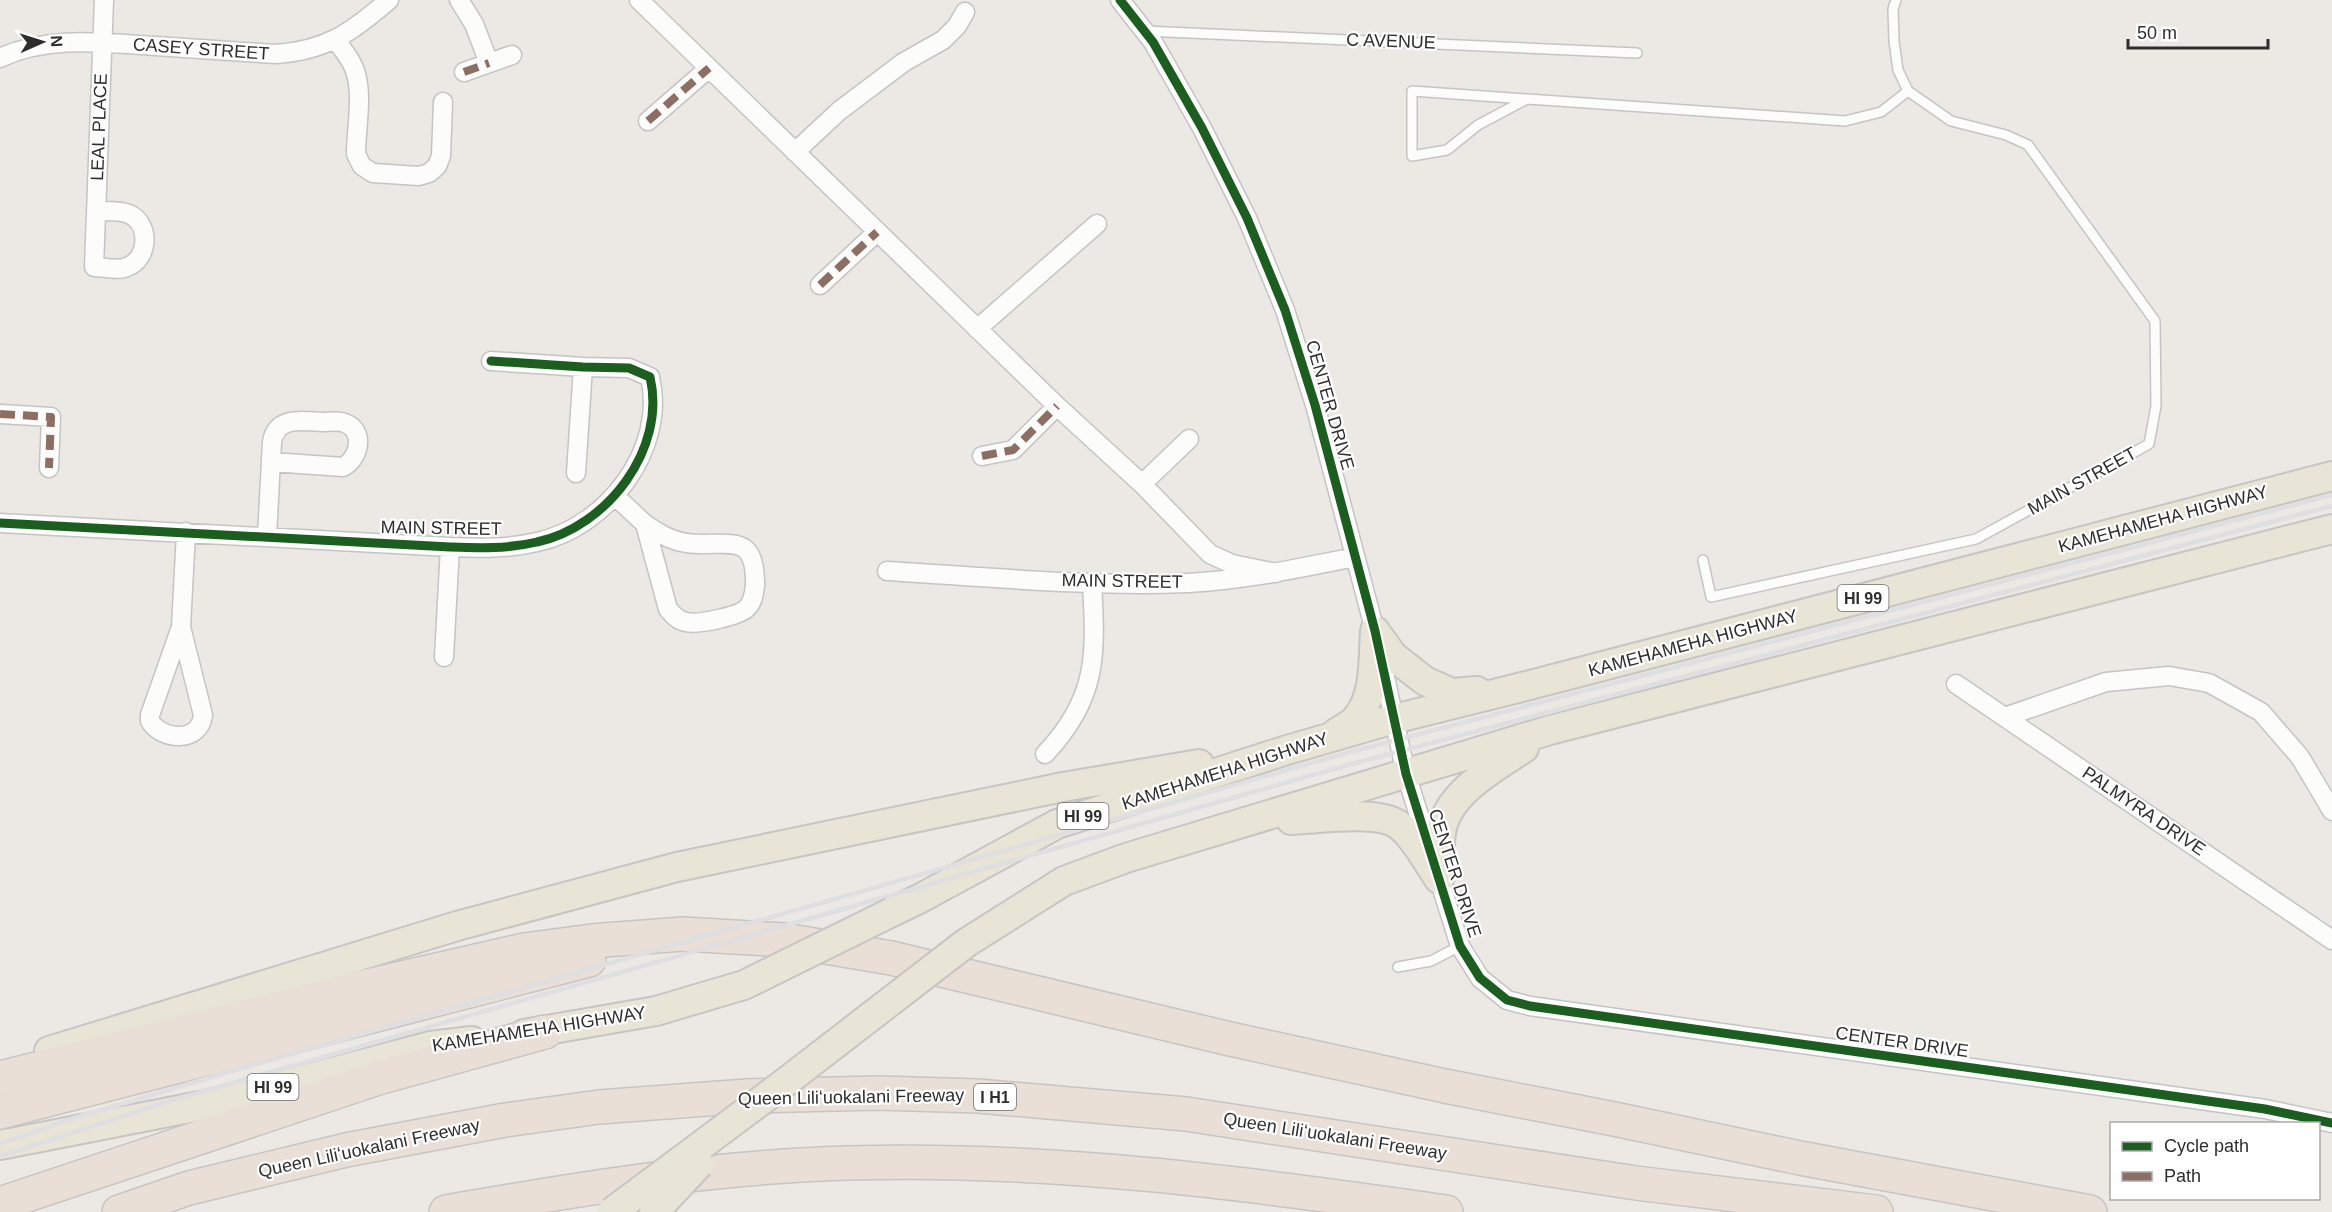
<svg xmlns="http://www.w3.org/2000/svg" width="2332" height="1212" font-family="Helvetica,sans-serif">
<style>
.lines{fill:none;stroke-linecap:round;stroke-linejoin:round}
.service-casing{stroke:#c5c4c5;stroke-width:12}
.minor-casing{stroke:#c5c4c5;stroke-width:21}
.primary-casing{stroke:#c6c5c4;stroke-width:32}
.motorway-casing{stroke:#c6c5c4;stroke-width:36}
.service{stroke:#fcfcfb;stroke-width:9}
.minor{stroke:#fcfcfb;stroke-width:18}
.primary{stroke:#e8e4d6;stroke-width:28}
.motorway{stroke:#eadfd6;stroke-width:33}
.rail{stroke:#dfdfe1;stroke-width:4.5}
.primary-bridge-casing{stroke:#c6c5c4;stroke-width:32;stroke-linecap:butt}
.primary-bridge{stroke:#e8e4d6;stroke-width:28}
.quiet{stroke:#8d6e63;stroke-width:8;stroke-dasharray:15 8;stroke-linecap:butt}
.cycleway-casing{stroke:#fff;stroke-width:13}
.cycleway{stroke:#1b5e20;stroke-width:9}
.labels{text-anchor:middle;stroke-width:4.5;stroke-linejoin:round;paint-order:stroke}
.shield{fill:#fff;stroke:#6d6d6d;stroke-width:1.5}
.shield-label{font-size:16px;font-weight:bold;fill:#2e2e2e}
.street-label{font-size:18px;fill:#2e2e2e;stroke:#fff}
</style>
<rect width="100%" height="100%" fill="#ece8e4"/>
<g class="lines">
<defs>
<path id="service" d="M1145 31 1637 53
M1527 99 1478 125 1447 150 1412 156V91L1845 121 1881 112 1908 91
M1703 560 1711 597 1976 539 2149 444 2156 406 2155 321 2028 145 2006 135 1951 121 1908 91 1898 70 1894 41 1893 9 1896 0
M1398 967 1431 961 1460 946"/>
<path id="minor" d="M459 0 474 24 489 63
M639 0 1057 406 1142 484 1210 554 1232 564 1276 573
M1120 0 1153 42 1202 128 1247 218 1285 310 1315 405 1375 631 1406 774 1460 946 1480 978 1507 1000 1530 1006 2265 1109 2332 1123
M336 40C342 49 350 58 354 68 364 93 356 127 356 154L362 166 373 173 419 176 429 173 437 166 441 156 443 102
M0 58C48 35 104 43 155 46 195 49 235 51 275 54 326 51 352 32 389 0
M464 72 512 55
M648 121 709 68
M795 152 839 111 904 62 943 40 957 26 965 12
M96 211C106 211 119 210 129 214 151 224 149 259 127 267 118 271 104 267 94 267L104 0
M820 285 877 232
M977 329 1097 224
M0 414 51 417 49 468
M982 456 1013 450 1057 406
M576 473 583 367
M1142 484 1189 439
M615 496 645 524
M0 523 450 547C479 548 508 549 537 542 607 527 667 449 650 377L629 368 583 367 491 361
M645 524C658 533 669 540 686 543 728 548 756 529 755 586 754 594 753 602 747 608 739 616 698 625 686 622 678 621 673 615 668 609Z
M267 536 272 442C276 416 302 421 322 422 329 422 339 420 345 423 366 431 359 459 343 467L271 462
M887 571C987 577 1089 587 1188 583 1245 580 1300 568 1355 557
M181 627 150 715V721C162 741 200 743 203 715L181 627 186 532
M444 657 450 547
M1956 684 2332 940
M2005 717 2106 682 2169 676 2209 683 2261 712 2300 757 2332 811
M1045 754C1098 698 1096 655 1092 583"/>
<path id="primary" d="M1375 631 1393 656 1425 681 1452 693 1477 691
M1336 733C1342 729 1352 724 1356 719 1376 696 1373 659 1375 631
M1291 820C1318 819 1375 810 1397 824 1413 834 1428 863 1439 879
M1439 879C1440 864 1439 848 1441 832 1447 793 1494 768 1524 748
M892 912 919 899 1057 824 1287 750 1394 719 1530 685 2332 476
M966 943 1064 881 1126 858 1550 730 2332 529
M524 1034 656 1011
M49 1051 457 926 677 867 1063 787 1199 764
M0 1145 215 1103 430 1046 472 1041"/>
<path id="motorway" d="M0 1078 350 990 524 950 592 941 683 934 784 940 891 958 1230 1039 1445 1086 1619 1120 1800 1158 2090 1212
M0 1112 589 960
M0 1204 378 1078 545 1032
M119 1212 189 1188 346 1150 505 1120 599 1107 747 1096 878 1093 978 1096 1186 1114 1636 1183 1876 1212
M446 1212C578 1189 712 1167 847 1163 1048 1157 1247 1183 1446 1212"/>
</defs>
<use href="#service" class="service-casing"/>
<use href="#minor" class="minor-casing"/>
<use href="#primary" class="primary-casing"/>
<use href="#motorway" class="motorway-casing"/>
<use href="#service" class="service"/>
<use href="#minor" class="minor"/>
<use href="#primary" class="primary"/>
<use href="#motorway" class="motorway"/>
<path class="rail" d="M0 1144 71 1119 232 1071 1343 754 2332 495
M0 1156 173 1100 1348 765 2332 506"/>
<defs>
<path id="primary-bridge" d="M656 1011 744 985 892 912
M612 1212 778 1088 966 943
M654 1212 699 1164"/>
</defs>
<use href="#primary-bridge" class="primary-bridge-casing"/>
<use href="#primary-bridge" class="primary-bridge"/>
<path class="quiet" d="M464 72 489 63
M648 121 709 68
M820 285 877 232
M0 414 51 417 49 468
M982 456 1013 450 1057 406"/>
<defs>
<path id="cycleway" d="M1120 0 1153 42 1202 128 1247 218 1285 310 1315 405 1375 631 1406 774 1460 946 1480 978 1507 1000 1530 1006 2265 1109 2332 1123
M0 523 450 547C479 548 508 549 537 542 607 527 667 449 650 377L629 368 583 367 491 361"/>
</defs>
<use href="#cycleway" class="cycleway-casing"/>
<use href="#cycleway" class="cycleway"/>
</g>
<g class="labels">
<g class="shield">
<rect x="1837.5" y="585" width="51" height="26" rx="4.5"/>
<rect x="1057.5" y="803" width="51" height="26" rx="4.5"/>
<rect x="247.5" y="1074" width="51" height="26" rx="4.5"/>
<rect x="974" y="1084" width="42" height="26" rx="4.5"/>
</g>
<g class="shield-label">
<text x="1863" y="604">HI 99</text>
<text x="1083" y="822">HI 99</text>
<text x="273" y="1093">HI 99</text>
<text x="995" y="1103">I H1</text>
</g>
<g class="street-label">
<text transform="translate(1391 41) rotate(2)" y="6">C AVENUE</text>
<text transform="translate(201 49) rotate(4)" y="6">CASEY STREET</text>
<text transform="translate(99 127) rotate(-88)" y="6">LEAL PLACE</text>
<text transform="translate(1330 405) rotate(74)" y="6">CENTER DRIVE</text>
<text transform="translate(2082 481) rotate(-29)" y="6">MAIN STREET</text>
<text transform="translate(2163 519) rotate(-15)" y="6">KAMEHAMEHA HIGHWAY</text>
<text transform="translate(441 528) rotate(1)" y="6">MAIN STREET</text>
<text transform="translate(1122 581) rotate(1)" y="6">MAIN STREET</text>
<text transform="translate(1693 643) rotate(-15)" y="6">KAMEHAMEHA HIGHWAY</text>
<text transform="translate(1225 771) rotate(-18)" y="6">KAMEHAMEHA HIGHWAY</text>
<text transform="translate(2144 811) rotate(34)" y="6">PALMYRA DRIVE</text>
<text transform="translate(1455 873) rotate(72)" y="6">CENTER DRIVE</text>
<text transform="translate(539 1029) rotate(-9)" y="6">KAMEHAMEHA HIGHWAY</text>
<text transform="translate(1902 1042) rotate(8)" y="6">CENTER DRIVE</text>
<text transform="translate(851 1097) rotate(-1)" y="6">Queen Liliʻuokalani Freeway</text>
<text transform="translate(1335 1136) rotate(9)" y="6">Queen Liliʻuokalani Freeway</text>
<text transform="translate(369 1148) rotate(-12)" y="6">Queen Liliʻuokalani Freeway</text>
</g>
</g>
<rect x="2110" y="1122" width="210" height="78" fill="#ffffff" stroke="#ababab" stroke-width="1.5"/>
<rect x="2122" y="1142" width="30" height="9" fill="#1b5e20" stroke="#ababab" stroke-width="1.5"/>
<text x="2164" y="1152" font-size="18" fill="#2e2e2e">Cycle path</text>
<rect x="2122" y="1172" width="30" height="9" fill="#8d6e63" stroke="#ababab" stroke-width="1.5"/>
<text x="2164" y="1182" font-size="18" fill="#2e2e2e">Path</text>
<g transform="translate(42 42) rotate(87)" stroke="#ffffff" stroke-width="4.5" paint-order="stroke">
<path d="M0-4.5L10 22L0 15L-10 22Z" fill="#2e2e2e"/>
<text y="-9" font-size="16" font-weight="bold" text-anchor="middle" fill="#2e2e2e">N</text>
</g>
<path d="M2128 39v9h140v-9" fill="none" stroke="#2e2e2e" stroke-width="3"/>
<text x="2137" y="39" font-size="18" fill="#2e2e2e" stroke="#ffffff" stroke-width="4.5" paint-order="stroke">50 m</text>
</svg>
